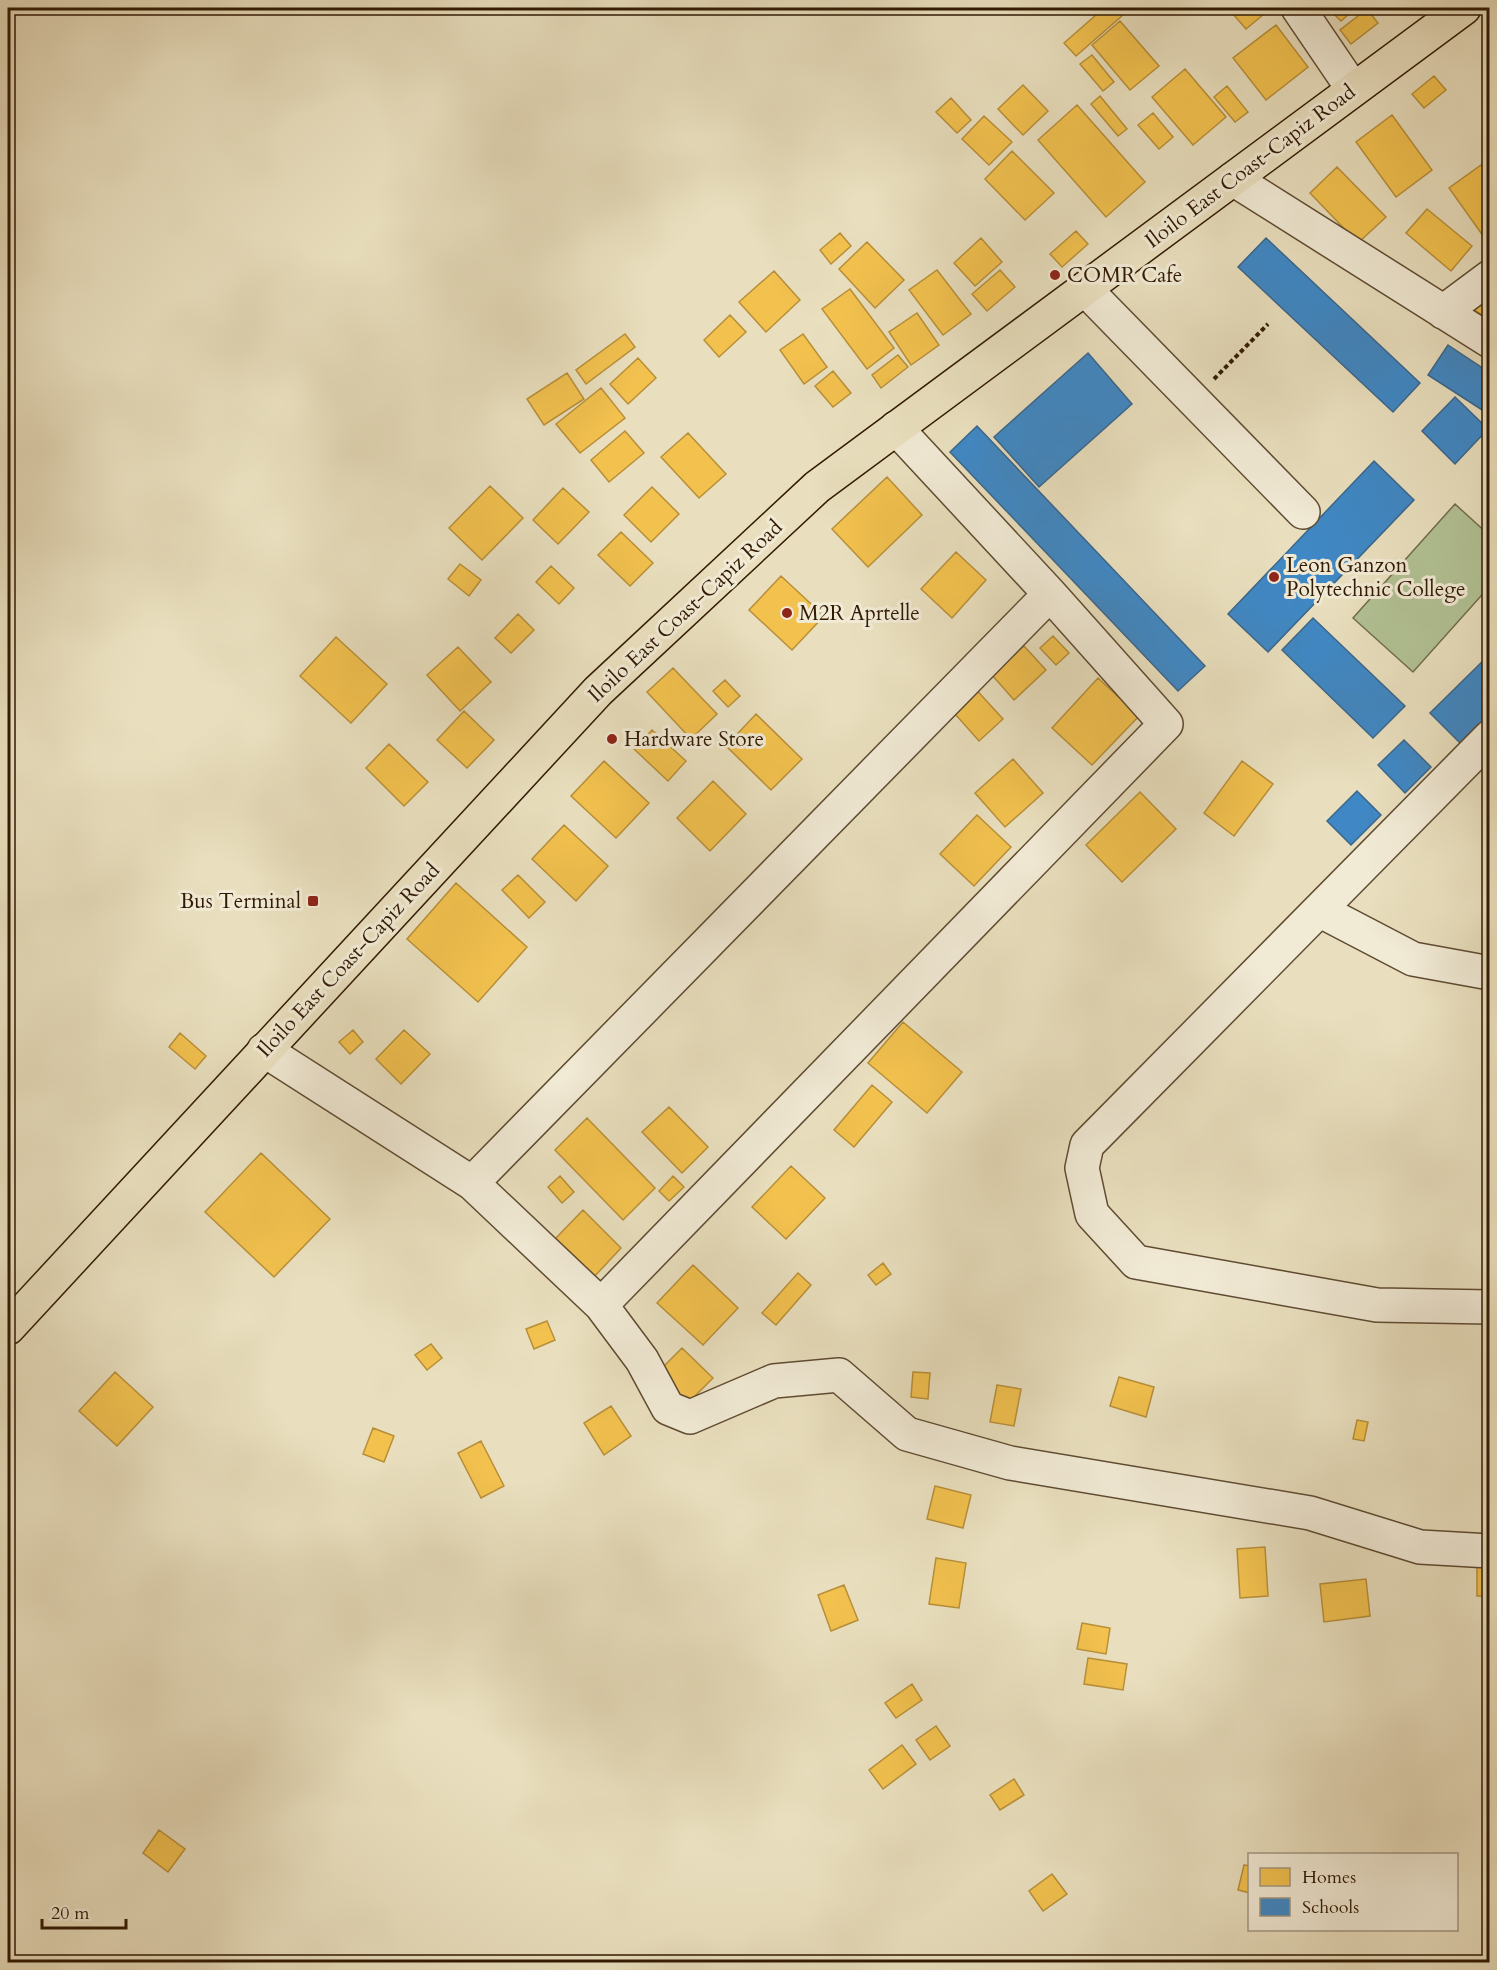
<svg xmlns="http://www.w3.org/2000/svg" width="1497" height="1970" font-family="Cardo,serif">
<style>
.green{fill:#b2c295;stroke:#726e4c;stroke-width:1.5}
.homes{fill:#f2c14e;stroke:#b88f38;stroke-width:1.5}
.schools{fill:#3f88c5;stroke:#3b678b;stroke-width:1.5}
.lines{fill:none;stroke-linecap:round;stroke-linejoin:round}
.minor-casing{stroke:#5f4b32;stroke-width:36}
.major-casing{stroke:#311a03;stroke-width:36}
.path{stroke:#311a03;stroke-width:4;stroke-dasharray:4.5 3;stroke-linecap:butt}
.minor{stroke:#f1ead5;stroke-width:33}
.major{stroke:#e9dfbe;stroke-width:33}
.poi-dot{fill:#8f2418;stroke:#f1ead5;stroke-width:2}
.labels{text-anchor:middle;stroke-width:6;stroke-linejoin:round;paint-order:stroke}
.street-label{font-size:21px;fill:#311a03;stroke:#f1ead5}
.poi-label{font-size:21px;fill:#311a03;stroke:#f1ead5;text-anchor:start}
</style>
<rect width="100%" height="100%" fill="#e9dfbe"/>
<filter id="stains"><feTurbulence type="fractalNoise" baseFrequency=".00333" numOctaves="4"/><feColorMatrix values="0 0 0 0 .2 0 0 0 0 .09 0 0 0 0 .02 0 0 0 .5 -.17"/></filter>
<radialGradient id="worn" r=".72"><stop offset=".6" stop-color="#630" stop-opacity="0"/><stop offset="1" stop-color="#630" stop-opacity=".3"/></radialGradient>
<path class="green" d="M1455 504 1489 535V587L1413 672 1353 618Z"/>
<path class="homes" d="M1104 8H1131L1076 56 1064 43Z
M1239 8H1259L1264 14 1246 29 1232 13Z
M1328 8H1356L1341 21Z
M1367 9 1378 23 1351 44 1340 30Z
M1120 21 1159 66 1130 90 1092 45Z
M1276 25 1308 67 1266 100 1233 58Z
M1092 55 1114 82 1103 91 1080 64Z
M1185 69 1226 117 1193 145 1152 97Z
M1434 76 1446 90 1424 108 1412 94Z
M1023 85 1048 111 1023 135 998 109Z
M1227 86 1248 112 1235 122 1214 97Z
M1100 96 1127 129 1118 136 1091 104Z
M951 98 971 120 957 133 936 112Z
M1077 105 1145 182 1106 217 1038 140Z
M1153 113 1173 137 1159 149 1138 125Z
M1392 115 1432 170 1396 197 1356 142Z
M984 116 1012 142 989 165 962 139Z
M1012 151 1054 193 1025 220 985 179Z
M1481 165 1490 177V238L1486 240 1449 188Z
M1337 167 1386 217 1358 243 1310 193Z
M1427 209 1472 246 1451 271 1406 233Z
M1076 231 1088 244 1062 267 1050 254Z
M840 233 851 246 831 264 820 250Z
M981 238 1002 262 975 286 954 263Z
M867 242 904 280 875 308 839 269Z
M937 270 971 314 943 335 909 290Z
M1000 270 1015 287 987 311 972 294Z
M774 271 800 300 766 332 739 302Z
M850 289 894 348 867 369 822 309Z
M1483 295 1490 299V320L1474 310Z
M917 313 939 345 911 365 889 332Z
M730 315 746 332 719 357 704 340Z
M625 334 635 347 586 384 576 370Z
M803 334 827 367 804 384 780 350Z
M898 355 908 367 881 388 872 375Z
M638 358 656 378 628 404 610 384Z
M833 371 851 393 833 407 815 386Z
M567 373 584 399 544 425 527 399Z
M601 388 625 418 580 453 556 424Z
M625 431 644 453 609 482 591 460Z
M688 433 726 474 699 498 661 457Z
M887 477 922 515 868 567 832 529Z
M490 486 523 518 482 560 449 528Z
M652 487 679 514 651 542 624 515Z
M563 488 589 512 558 544 533 520Z
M621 532 653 563 630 586 598 555Z
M956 552 986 580 952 618 921 589Z
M460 564 481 580 469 596 448 579Z
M551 566 574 588 559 604 536 582Z
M781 576 824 616 792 650 749 610Z
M518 614 534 630 511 653 495 638Z
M1053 636 1069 653 1056 665 1040 648Z
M336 637 387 684 351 723 300 676Z
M1024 646 1046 670 1014 700 992 675Z
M458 647 491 682 460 711 427 675Z
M673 668 717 714 691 739 647 692Z
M1098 678 1139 716 1092 765 1052 728Z
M725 680 740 696 728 707 713 691Z
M972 685 1003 719 979 741 948 706Z
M464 711 494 740 467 768 437 740Z
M756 714 802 759 771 790 726 746Z
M652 730 686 761 668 781 634 749Z
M389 744 428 782 404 806 366 768Z
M1013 759 1043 793 1005 827 975 793Z
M604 761 649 803 616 838 571 796Z
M1242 761 1273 784 1234 836 1204 813Z
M713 781 746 814 710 851 677 818Z
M1140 792 1176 829 1122 882 1086 845Z
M977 815 1011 847 974 886 940 854Z
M564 825 608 866 576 901 532 859Z
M518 875 545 902 529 918 502 890Z
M456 883 527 947 478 1002 407 939Z
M903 1022 962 1072 927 1113 868 1063Z
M353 1030 363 1042 350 1054 339 1042Z
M404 1030 430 1054 401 1084 376 1059Z
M180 1033 206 1056 195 1069 169 1047Z
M872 1085 892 1102 854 1147 834 1130Z
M669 1107 708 1147 682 1173 642 1132Z
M587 1118 655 1188 623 1220 555 1150Z
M261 1153 330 1219 274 1277 205 1212Z
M791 1166 825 1198 786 1239 752 1207Z
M560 1176 574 1192 562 1203 548 1187Z
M673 1176 684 1187 669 1201 659 1191Z
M583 1210 621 1248 594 1277 555 1239Z
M883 1263 891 1274 876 1285 868 1275Z
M693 1265 738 1308 703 1345 657 1303Z
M798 1273 811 1285 776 1325 762 1313Z
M547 1321 555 1340 534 1349 526 1329Z
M431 1344 442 1358 427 1370 415 1355Z
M682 1348 713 1378 684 1407 653 1377Z
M115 1372 153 1407 117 1446 79 1411Z
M913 1372 930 1373 928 1399 911 1397Z
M1119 1377 1154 1387 1146 1417 1110 1406Z
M997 1385 1021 1389 1014 1426 990 1422Z
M611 1406 631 1436 604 1455 584 1423Z
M1357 1420 1368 1422 1364 1441 1353 1439Z
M373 1428 394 1436 384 1462 363 1454Z
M481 1441 504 1486 481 1498 458 1453Z
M935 1486 971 1495 963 1528 927 1519Z
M1265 1547 1268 1596 1240 1598 1237 1549Z
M936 1558 966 1563 959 1608 929 1604Z
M1477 1565 1490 1566V1596H1477Z
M1366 1579 1370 1616 1324 1622 1320 1584Z
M844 1585 858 1620 831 1631 818 1595Z
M1082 1623 1110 1628 1106 1654 1077 1649Z
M1088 1658 1127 1664 1123 1690 1084 1684Z
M912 1684 922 1700 896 1718 885 1703Z
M936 1726 950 1746 930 1760 916 1740Z
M902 1745 916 1764 883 1789 869 1770Z
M1014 1779 1024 1795 1000 1810 990 1795Z
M159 1830 185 1849 168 1872 143 1853Z
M1244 1865 1250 1866V1893L1238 1890Z
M1052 1874 1067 1894 1043 1911 1029 1891Z"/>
<path class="schools" d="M1266 238 1420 383 1393 412 1238 267Z
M1448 345 1490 373V415L1428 375Z
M1088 353 1132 404 1039 487 994 437Z
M1455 397 1488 429 1455 464 1422 431Z
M977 426 1205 666 1178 691 950 452Z
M1374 461 1414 500 1268 652 1228 614Z
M1313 618 1405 706 1373 738 1282 650Z
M1490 654V722L1464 747 1430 713Z
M1404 740 1431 767 1405 793 1378 765Z
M1357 791 1381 815 1351 845 1327 821Z"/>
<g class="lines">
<defs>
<path id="minor" d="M1298 8 1353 89
M1233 179 1490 341
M1085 289 1303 512
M1443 312 1490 277
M1490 737 1087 1145 1082 1168 1092 1214 1136 1262 1377 1305 1490 1307
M1321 911 1413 959 1490 973
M264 1050 472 1183 601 1305 642 1360 668 1408 690 1417 774 1381 839 1375 907 1434 1010 1463 1310 1513 1420 1547 1490 1551
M472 1183 1050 594 896 428
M601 1305 1166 724 1050 594"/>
<path id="major" d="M8 1328 598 691 817 487 1464 8"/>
</defs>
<use href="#minor" class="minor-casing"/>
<use href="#major" class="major-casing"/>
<path class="path" d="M1214 379 1268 324"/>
<use href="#minor" class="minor"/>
<use href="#major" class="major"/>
</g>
<g class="poi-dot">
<circle cx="1055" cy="275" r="6"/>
<circle cx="1274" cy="577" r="6"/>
<circle cx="787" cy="613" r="6"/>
<circle cx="612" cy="739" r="6"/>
<rect x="307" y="895" width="12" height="12" rx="3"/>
</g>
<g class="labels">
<g class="street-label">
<text transform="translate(1250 166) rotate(-37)" y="7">Iloilo East Coast-Capiz Road</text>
<text transform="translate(685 611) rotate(-43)" y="7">Iloilo East Coast-Capiz Road</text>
<text transform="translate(348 960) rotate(-47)" y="7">Iloilo East Coast-Capiz Road</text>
</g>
<g class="poi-label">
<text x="1067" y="282">COMR Cafe</text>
<text x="1286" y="572">Leon Ganzon<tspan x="1286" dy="24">Polytechnic College</tspan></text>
<text x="799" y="620">M2R Aprtelle</text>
<text x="624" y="746">Hardware Store</text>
<text x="301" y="908" text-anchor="end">Bus Terminal</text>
</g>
</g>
<rect width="1497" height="1970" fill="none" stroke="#e9dfbe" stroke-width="30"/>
<rect x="9" y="9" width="1479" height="1952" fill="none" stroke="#311a03" stroke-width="3"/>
<rect x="15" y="15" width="1467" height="1940" fill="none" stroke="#311a03" stroke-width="1.5"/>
<rect x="1248" y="1853" width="210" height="78" fill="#f1ead5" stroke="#a49781" stroke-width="1.5"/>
<rect x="1260" y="1868" width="30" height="18" fill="#f2c14e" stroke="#a49781" stroke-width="1.5"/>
<text x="1302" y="1883" font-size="18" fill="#311a03">Homes</text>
<rect x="1260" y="1898" width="30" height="18" fill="#3f88c5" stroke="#a49781" stroke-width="1.5"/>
<text x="1302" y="1913" font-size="18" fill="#311a03">Schools</text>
<path d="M42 1919v9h84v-9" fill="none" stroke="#311a03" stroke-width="3"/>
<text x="51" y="1919" font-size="18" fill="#311a03" stroke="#f1ead5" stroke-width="4.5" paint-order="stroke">20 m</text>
<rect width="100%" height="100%" filter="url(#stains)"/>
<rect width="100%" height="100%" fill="url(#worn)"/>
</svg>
